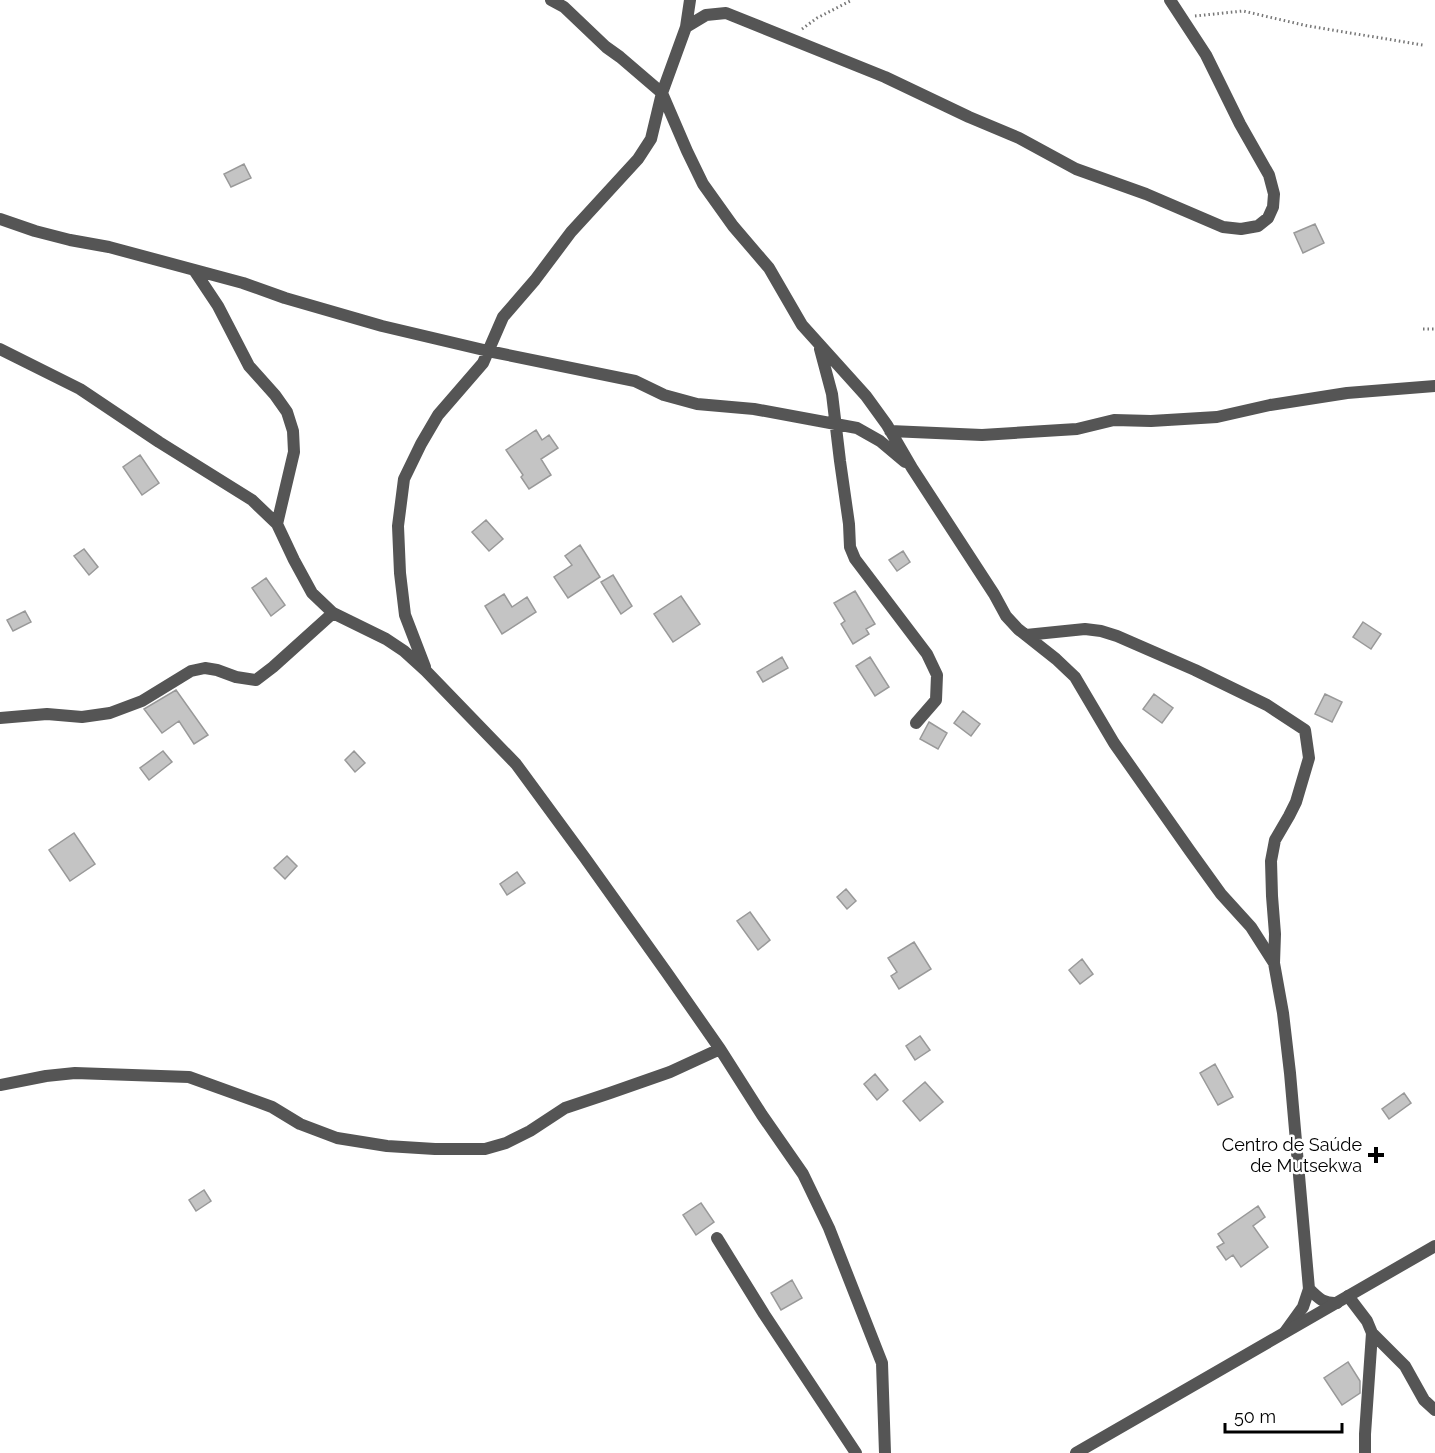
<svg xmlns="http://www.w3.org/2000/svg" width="1435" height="1453" font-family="Raleway,sans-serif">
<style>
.building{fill:#c4c4c4;stroke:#999;stroke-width:1.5}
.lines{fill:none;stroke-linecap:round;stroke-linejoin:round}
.path{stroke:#777;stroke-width:3;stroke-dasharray:1.5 3;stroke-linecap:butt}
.minor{stroke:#555;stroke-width:12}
.tertiary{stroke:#555;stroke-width:12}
.poi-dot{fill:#000;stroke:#fff;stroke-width:2}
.labels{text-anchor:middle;stroke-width:5;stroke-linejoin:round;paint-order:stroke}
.poi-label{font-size:18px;fill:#000;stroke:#fff;text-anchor:end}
</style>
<rect width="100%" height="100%" fill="#fff"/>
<path class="building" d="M244 164 251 178 231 187 224 174Z
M1315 224 1324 243 1303 253 1294 233Z
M536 430 542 440 549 435 558 448 541 459 551 475 529 489 521 477 523 475 506 450Z
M140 455 159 483 142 495 123 467Z
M486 520 503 539 489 551 472 532Z
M580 545 600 577 568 598 554 577 572 565 565 556Z
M84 549 98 567 89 575 74 556Z
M903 551 910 562 897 571 889 560Z
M613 575 632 606 621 614 601 582Z
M266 578 285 605 271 616 252 588Z
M855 591 875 624 866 629 869 634 853 644 841 624 845 621 834 603Z
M504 594 512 607 527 597 536 612 502 634 485 606Z
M681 596 700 624 673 642 654 614Z
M25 611 31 622 13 631 7 620Z
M1363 622 1381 634 1371 649 1353 637Z
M782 657 788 668 763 682 757 672Z
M870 657 889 687 875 696 856 666Z
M176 690 208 735 194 744 179 721 162 733 144 709Z
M1154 694 1173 708 1162 723 1143 709Z
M1325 694 1342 702 1332 722 1315 714Z
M963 711 980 724 971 736 954 723Z
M929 722 947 733 938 749 920 739Z
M163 751 172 762 149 780 140 768Z
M354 751 365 763 355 772 345 760Z
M74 833 95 864 70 881 49 850Z
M287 856 297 866 285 879 274 868Z
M517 872 525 883 507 895 500 884Z
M846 889 856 901 847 909 837 897Z
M750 912 770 940 758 950 737 921Z
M914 942 931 969 899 989 891 976 897 972 888 958Z
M1082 959 1093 974 1080 984 1069 970Z
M920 1036 930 1050 915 1060 906 1046Z
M1215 1064 1233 1097 1218 1105 1200 1073Z
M875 1074 888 1090 877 1100 864 1084Z
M925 1082 943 1102 920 1121 903 1101Z
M1404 1093 1411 1103 1389 1119 1382 1109Z
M204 1190 211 1201 196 1211 189 1200Z
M701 1203 714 1222 696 1235 683 1215Z
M1258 1206 1265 1217 1253 1226 1268 1247 1241 1267 1233 1255 1226 1260 1217 1247 1224 1243 1218 1234Z
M792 1280 802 1298 781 1310 771 1293Z
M1348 1362 1360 1381V1393L1342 1405 1324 1378Z"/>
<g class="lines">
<path class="path" d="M1195 16 1243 11 1308 26 1423 45
M802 29 817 18 852 0
M1423 329H1435"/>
<path class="minor" d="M551 0 564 7 606 47 620 57 662 93 687 151 703 184 733 226 769 268 802 325 866 396 887 425 912 468 994 594 1006 616 1018 629 1056 659 1075 677 1114 743 1190 851 1221 894 1251 927 1274 963 1283 1013 1290 1073 1309 1289 1303 1307 1285 1332
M686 27 706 15 726 13 885 77 969 117 1019 138 1076 169 1146 194 1223 227 1241 229 1258 226 1268 218 1273 207 1274 194 1269 175 1240 124 1206 55 1170 0
M0 219 35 231 70 240 109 247 243 283 285 298 382 326 488 351 635 381 664 395 697 404 754 409 857 428 880 441 905 462
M194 270 218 306 249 366 275 395 287 412 293 431 294 452 277 524
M0 349 80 389 159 442 252 500 277 524 294 560 312 593 333 613 386 639 404 651 426 671 516 764 585 858 667 973 720 1049 762 1115 803 1174 829 1228 882 1363 885 1453
M820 349 832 394 840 461 849 524 850 547 855 559 927 654 937 675 936 700 916 723
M890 431 982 435 1077 429 1114 420 1151 421 1217 417 1270 405 1347 393 1435 386
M1026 635 1085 629 1101 631 1117 636 1195 670 1267 705 1305 730 1309 758 1296 802 1289 816 1275 840 1271 861 1272 896 1275 934 1274 963
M425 667 405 615 400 573 398 526 404 479 421 444 438 415 483 363 503 317 535 280 571 232 638 159 651 139 662 93 686 27 690 0
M0 718 47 714 82 717 110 713 142 701 191 671 205 668 217 670 236 677 256 680 273 667 333 613
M0 1085 46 1076 75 1073 189 1077 272 1107 300 1124 337 1138 387 1146 435 1149H485L506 1143 530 1131 565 1108 610 1093 670 1072 720 1049
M717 1238 764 1314 856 1453
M1309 1289C1319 1298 1323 1304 1337 1303
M1348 1296 1367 1321 1372 1333 1365 1434V1453
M1372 1333 1405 1366 1424 1400 1435 1410"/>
<path class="tertiary" d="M1076 1453 1435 1246"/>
</g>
<path class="poi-dot" d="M1373 1146h6v6h6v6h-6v6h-6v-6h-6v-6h6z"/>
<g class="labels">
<g class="poi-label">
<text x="1362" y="1151">Centro de Saúde<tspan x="1362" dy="21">de Mutsekwa</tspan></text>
</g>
</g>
<path d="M1225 1423v9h117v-9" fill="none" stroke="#000000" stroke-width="3"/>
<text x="1234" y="1423" font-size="18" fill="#000000" stroke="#ffffff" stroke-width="4.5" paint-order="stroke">50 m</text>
</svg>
